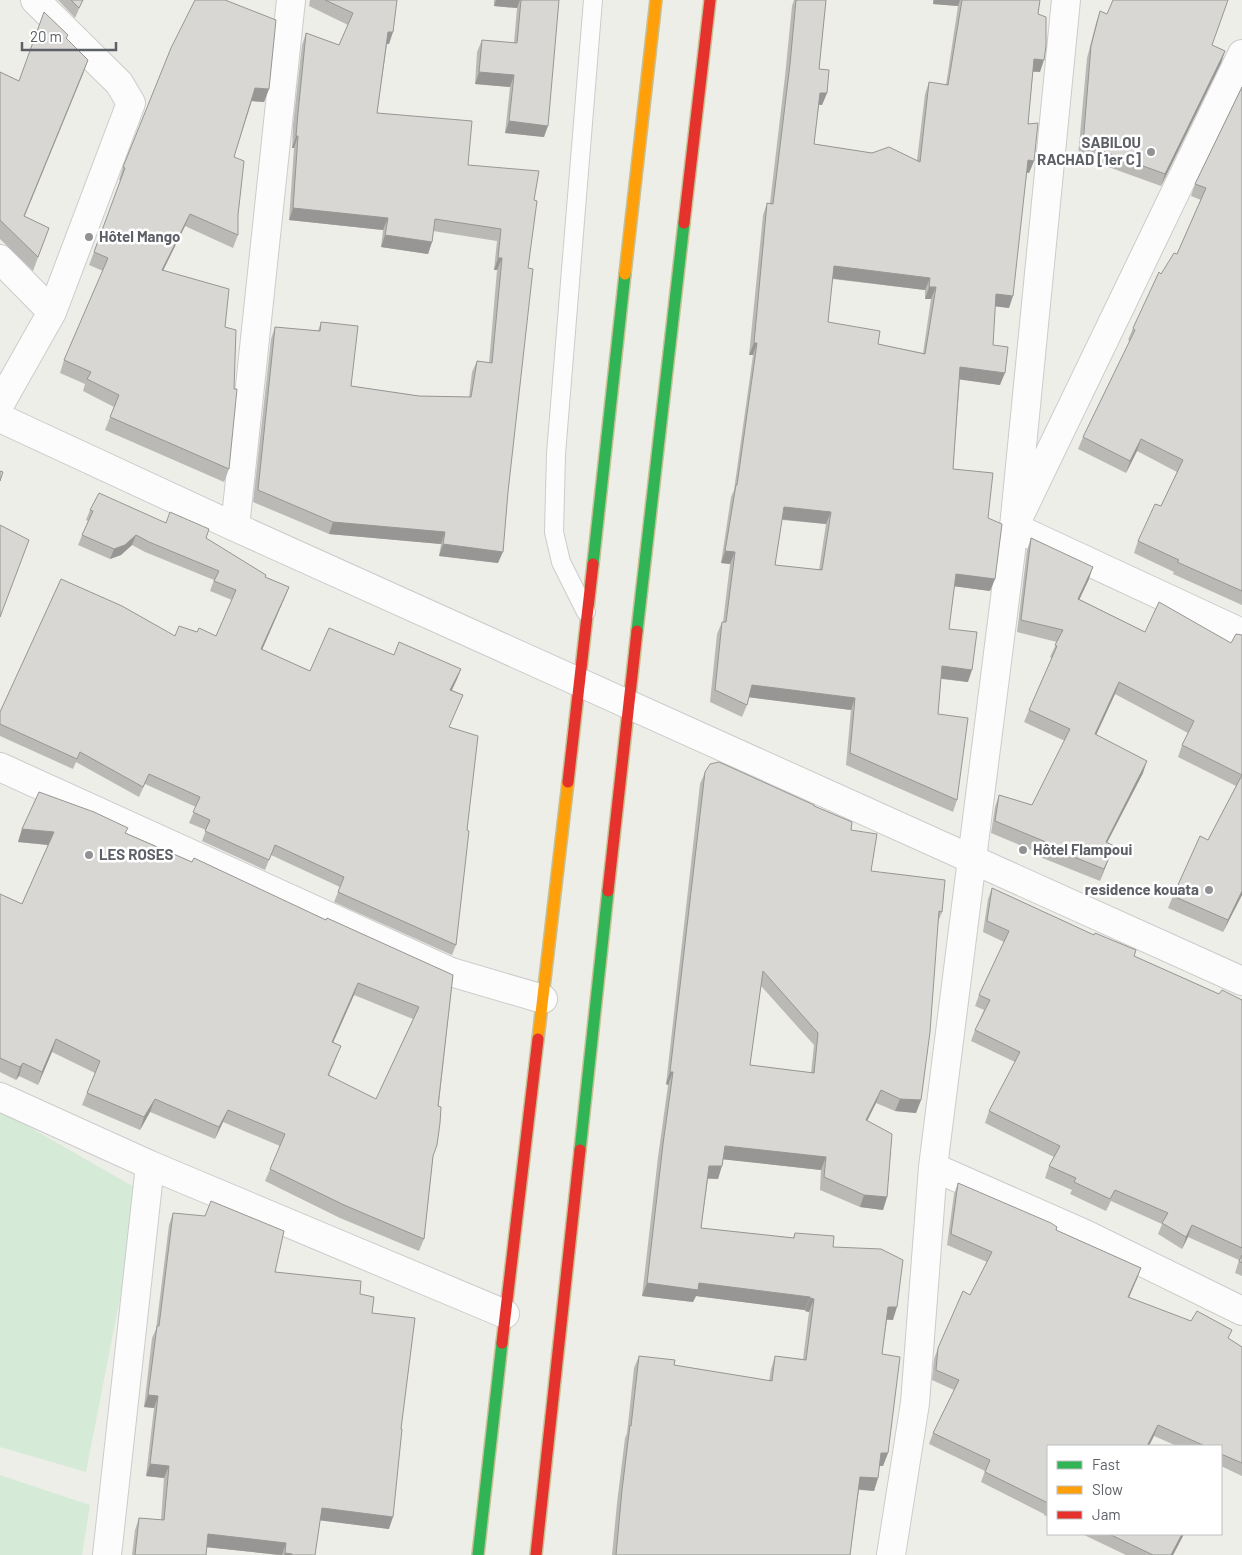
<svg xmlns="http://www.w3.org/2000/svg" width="1242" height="1555" font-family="Barlow,sans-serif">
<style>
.pitch{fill:#d5ebd7}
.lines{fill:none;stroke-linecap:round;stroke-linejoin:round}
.lane-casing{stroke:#cbcccb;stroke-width:20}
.street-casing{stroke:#cbcccb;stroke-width:30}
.fast-casing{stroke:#c7c195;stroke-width:14}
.slow-casing{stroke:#c7c195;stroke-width:14}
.jam-casing{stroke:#c7c195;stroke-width:14}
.lane{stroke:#fcfcfc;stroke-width:18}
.street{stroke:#fcfcfc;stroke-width:28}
.fast{stroke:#30b455;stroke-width:11}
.slow{stroke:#ff9f0a;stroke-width:11}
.jam{stroke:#e5322d;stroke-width:11}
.wall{fill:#bab9b5;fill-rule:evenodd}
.shaded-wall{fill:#979694}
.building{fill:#d8d7d3;stroke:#979694;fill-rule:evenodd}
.poi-dot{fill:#909294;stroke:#fff;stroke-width:2}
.labels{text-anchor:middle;stroke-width:5;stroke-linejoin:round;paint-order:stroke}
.poi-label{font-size:15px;font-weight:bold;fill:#5d6067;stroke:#fff;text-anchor:start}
</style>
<rect width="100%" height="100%" fill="#eeeee9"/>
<path class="pitch" d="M0 1110 141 1191 86 1472 0 1447Z
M0 1475 90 1505 82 1555H0Z"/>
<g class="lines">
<defs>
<path id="lane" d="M586 612 561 562 554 532 556 454 593 0"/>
<path id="street" d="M1242 54 1014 527 1242 633
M0 259 52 312
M0 404 52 312 131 103 119 83 35 0
M0 418 235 527 1242 981
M235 527 291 0
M0 767 451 972 543 999
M0 1097 150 1165 505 1314
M933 1167 1085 1234 1242 1311
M107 1555 150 1165
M891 1555 915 1403 933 1167 1014 527 1066 0"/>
<path id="fast" d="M593 564 625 274
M637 631 684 223
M580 1150 608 891
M478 1555 502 1343"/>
<path id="slow" d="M625 274 656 0
M538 1039 568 782"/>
<path id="jam" d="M684 223 710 0
M568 782 593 564
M608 891 637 631
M502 1343 538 1039
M536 1555 580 1150"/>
</defs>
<use href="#lane" class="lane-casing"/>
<use href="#street" class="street-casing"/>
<use href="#fast" class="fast-casing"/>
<use href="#slow" class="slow-casing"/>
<use href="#jam" class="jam-casing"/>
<use href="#lane" class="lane"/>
<use href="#street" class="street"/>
<use href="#fast" class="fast"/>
<use href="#slow" class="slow"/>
<use href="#jam" class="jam"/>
</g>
<path class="wall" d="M58 0H83L75 18Z
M310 0H397L389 44H387L377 113 468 165 534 200 498 563 439 556 441 544 329 534 253 502 271 339 275 327 318 331 321 322 351 386 419 396 469 397 472 372 477 361 489 363 497 270H494L497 241 433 231 432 242 428 254 381 247 383 230 289 220 294 148H292L293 125 302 45 306 33 339 45 348 25 309 6Z
M494 0H559L544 137 505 133 510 87 475 84 477 52 482 40 514 43 517 8 494 6Z
M794 0H826L819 69 827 93 822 105H819L814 144 917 160 925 94 929 82 946 85 958 6 933 4V0H1040L1038 14 1040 72H1033L1028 124 1034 161 1029 173 1027 172 1009 308 995 306 993 345 1000 385 960 379 953 469 988 518 995 579 990 591 954 586 949 629 968 682 941 679 938 714 957 800 953 812 846 765 851 710 749 697 747 705 742 717 710 702 717 634 722 622H723L730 564 721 563 731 497 734 490 753 355H749L763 215 767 203H770L785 76 792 6ZM832 279 925 290V299H931L923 353 878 344 828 322ZM782 520 826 524 819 570 775 565Z
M1100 11 1107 14 1212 45 1225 51 1221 63 1161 186 1078 156 1087 58 1096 23Z
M66 38 88 60 24 216 49 228 33 271 0 239V72L19 81Z
M1242 87V605L1173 574 1174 572 1134 553 1138 541 1161 506 1177 472 1137 451 1126 473 1078 449 1083 437 1130 341 1128 340 1133 328 1161 274 1177 254 1201 200 1191 196 1195 184Z
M269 89 264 102 252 101 234 157 238 215V235L233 248 185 226 163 270 225 327 229 469 224 482 105 430 114 407 83 391 85 384 60 373 64 360 103 271 89 265 121 181 119 180 123 167Z
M90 510 209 529 206 538 265 577 289 587 285 597 262 650 310 671 394 655 461 669 457 679 452 690 463 695 449 727 467 830 456 945 452 955 334 902 340 887 271 855 265 870 202 841 206 830 189 823 196 807 145 784 139 797 76 762 73 769 0 736V712L175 636 197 632 216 636 232 600 210 591 214 580 145 552 132 545 121 555 110 559 78 545 88 521 86 520Z
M1031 538 1089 579 1079 599 1145 632 1231 643 1242 635V895L1223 932 1168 908 1173 896 1208 840 1236 786 1178 757 1182 745 1188 733 1115 694 1096 735 1143 773 1107 843 1109 858 1100 881 1040 857 1041 854 991 833 995 807 999 795 1032 805 1065 741 1024 722 1029 710 1052 658 1050 657 1057 642 1017 632 1027 550Z
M705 772 814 806 851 830 871 871 942 912 938 922 921 1100 916 1113 895 1111 876 1103 867 1121 887 1197 883 1210 860 1207 820 1190 821 1170 723 1159 718 1179H708L701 1228 793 1238 795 1233 833 1247 893 1320H887L882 1354 888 1453 883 1466H879L878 1478 874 1491 859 1490 850 1555H612L617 1503 625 1438 627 1433 634 1368 639 1356 674 1365 769 1381 771 1369 775 1356 803 1359 809 1312 805 1311V1310L696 1296 693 1302 642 1296 658 1157 668 1085 666 1084 700 784ZM761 986 814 1045 811 1073 750 1065Z
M22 829 126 833 192 862 326 920 453 975 424 1239 419 1251 340 1218 265 1181 280 1146 223 1122 215 1139 150 1112 140 1130 82 1105 95 1073 52 1052 38 1085 19 1076 16 1080 0 1072V894L22 904 48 845 18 842ZM354 995 413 1019 376 1099 329 1076 341 1046 333 1042Z
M992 888 1094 935 1136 950 1134 956 1219 994 1242 1000V1276L1235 1273 1239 1260 1188 1237 1182 1249 1158 1234 1162 1224 1111 1201 1106 1211 1070 1194 1072 1190 1045 1178 1049 1166 1054 1157 985 1123 989 1111 1015 1062 971 1041 975 1030 984 1010 975 1006 979 995 1004 942 983 932 988 899Z
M958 1183 1056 1230 1141 1268 1129 1298 1228 1339 1242 1347V1476L1221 1466V1446H1177L1154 1436 1048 1446V1517L1044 1515V1514L981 1482 985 1471 929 1444 933 1433 954 1390 932 1380 934 1359 938 1348 970 1295 987 1262 947 1245 954 1194Z
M173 1213 275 1272 360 1294 372 1313 389 1529 320 1520 315 1555H277L207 1547 206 1555H132L135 1530 139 1518 161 1520 164 1478 146 1476 154 1408 144 1407 152 1338 156 1329 169 1225Z
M1082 1534H1184L1173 1555H1126Z"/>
<path class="shaded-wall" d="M496 0H520L517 8 494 6Z
M934 0H960L958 6 933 4Z
M388 32H393L389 44 384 43Z
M1225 51 1221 63 1161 186 1165 174Z
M1034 59 1044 60 1040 72 1030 71Z
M88 60 83 74 19 230 24 216Z
M479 72 514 75 510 87 475 84Z
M255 88 269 89 264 102 251 101Z
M820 93H827L822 105 816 104Z
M509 121 548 126 544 137 505 133Z
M296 136H298L294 148H292Z
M1028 160 1034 161 1029 173 1024 172Z
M293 208 388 218 383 230 289 220Z
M190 214 185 226 157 283 162 270Z
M385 235 432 242 428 254 381 247Z
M498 258H502L497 270H494Z
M834 266 930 278 925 290 829 278Z
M929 287H936L931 299H925Z
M996 294 1013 296 1009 308 992 306Z
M754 343H757L753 355H749Z
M960 367 1005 373 1000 385 956 379Z
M1141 439 1137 451 1126 473 1130 461Z
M784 507 831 512 826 524 779 519Z
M333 522 445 532 441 544 329 534Z
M136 535 132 545 121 555 110 559 114 549Z
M443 544 503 552 498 563 439 556Z
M725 551 735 552 730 564 721 563Z
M1093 567 1089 579 1074 611 1078 599Z
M956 574 995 579 990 591 952 586Z
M289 587 285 597 258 659 261 649Z
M942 666 972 670 968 682 937 678Z
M461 669 457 679 447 700 450 690Z
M1119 682 1115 694 1091 746 1095 734Z
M752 685 855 698 851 710 747 697Z
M1147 761 1143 773 1101 854 1106 842Z
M22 829 54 832 49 845 18 842Z
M1114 846 1109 858 1100 881 1104 869Z
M1242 891V895L1223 932 1228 920Z
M358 983 354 995 328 1054 332 1042Z
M56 1039 52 1052 38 1085 42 1072Z
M23 1063 19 1076 16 1080 20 1067Z
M670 1072H673L668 1085 666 1084Z
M881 1090 876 1103 861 1133 866 1120Z
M155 1099 150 1112 140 1130 144 1117Z
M900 1099 921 1100 916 1113 895 1111Z
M228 1110 223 1122 215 1139 219 1127Z
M725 1146 826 1157 821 1170 720 1159Z
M709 1166H722L718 1179 705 1178Z
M864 1195 887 1197 883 1210 860 1207Z
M1192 1225 1188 1237 1182 1249 1186 1237Z
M1141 1268 1137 1279 1124 1308 1128 1297Z
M647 1283H699L810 1297 805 1310 696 1296 693 1302 642 1296Z
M810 1298 814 1299 809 1312 805 1311Z
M888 1307H897L893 1320 884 1319Z
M148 1395 158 1396 154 1408 144 1407Z
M1158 1425 1154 1436 1149 1446H1147Z
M881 1453H888L883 1466H876Z
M150 1464 169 1466 164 1478 146 1476Z
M860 1477 878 1478 874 1491 856 1489Z
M322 1508 393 1517 389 1529 317 1520Z
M208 1534 286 1543 282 1555 204 1547Z
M1182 1534H1184L1173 1555H1171Z
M285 1553 292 1554 291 1555H284Z"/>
<path class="building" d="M71 0H83L79 8Z
M195 0H225L276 20 269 89 255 88 234 157 244 161 238 215V235L190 214 162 270 229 289 225 327 236 330 234 389H237L229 469 110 417 119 395 87 379 91 372 64 360 108 258 94 252 125 168 123 167 171 48Z
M325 0H397L393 32H388L377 113 472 121 468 165 539 171 534 200 537 201 528 268 533 269 508 492 503 552 443 544 445 532 333 522 258 490 275 327 320 331 321 322 358 326 351 386 419 396 471 397 477 361 492 363 502 258H498L501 229 435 219 432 242 385 235 388 218 293 208 298 136H296L298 113 306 33 339 45 353 13Z
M521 0H559L548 126 509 121 514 75 479 72 482 40 517 43Z
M796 0H826L819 69 829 70 827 93H820L814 144 872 153 889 147 920 162 929 82 948 85 962 0H1040L1038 14 1046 17V46L1044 60 1034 59 1028 124 1038 123 1034 161 1028 160 1013 296 996 294 993 345 1008 347 1005 373 960 367 953 469 993 473 988 518 1002 524 995 579 956 574 949 629 977 632 972 670 942 666 938 714 968 718 957 800 850 753 855 698 752 685 747 705 715 690 722 622H726L735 552 725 551 736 485H737L757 343H754L767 203 773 204 790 64ZM834 266 930 278 929 287H936L925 354 878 344 880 331 828 322ZM784 507 831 512 822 570 775 565Z
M1113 0H1228L1212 45 1225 51 1165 174 1083 144 1091 46 1100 11 1107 14Z
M44 12 68 35 66 38 88 60 24 216 49 228 38 257 0 220V72L19 81Z
M1242 87V591L1177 562 1179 560 1138 541 1155 504 1161 506 1183 460 1141 439 1130 461 1083 437 1135 330 1133 328 1159 272 1161 274 1174 253 1177 254 1206 188 1195 184Z
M0 471 3 472 0 481Z
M99 493 166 523 170 512 209 529 206 538 266 575 265 577 289 587 261 649 310 671 329 628 394 655 399 642 461 669 450 690 463 695 449 727 478 736 467 830 469 831 456 945 338 892 344 877 275 845 269 860 205 831 210 820 193 812 200 797 149 774 143 787 80 752 77 759 0 724V712L61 579 122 606 175 636 179 626 197 632 199 628 216 636 236 590 214 581 219 571 149 542 136 535 125 545 114 549 82 535 93 511 90 510Z
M0 525 29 540 0 617Z
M1031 538 1093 567 1078 599 1145 632 1159 602 1231 643 1236 634 1242 635V891L1228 920 1173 896 1200 836 1208 840 1242 775 1182 745 1194 721 1119 682 1095 734 1147 761 1106 842 1114 846 1104 869 1044 845 1046 842 995 821 999 795 1032 805 1070 729 1029 710 1057 646 1055 645 1063 630 1021 620Z
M719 762 814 805V806L852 822 851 830 877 834 871 871 945 880 942 912 939 911 930 1032 921 1100 900 1099 881 1090 866 1120 892 1134 887 1197 864 1195 824 1177 826 1157 725 1146 722 1166H709L701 1228 794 1238 795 1233 834 1236 833 1247 881 1249 903 1260 897 1307H888L882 1354 900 1357 888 1453H881L878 1478 860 1477 850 1555H616L622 1490 630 1425 631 1426 639 1356 675 1360 674 1365 772 1381 775 1356 806 1360 814 1299 810 1298V1297L699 1283 698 1290 647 1283 663 1144 673 1072H670L705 772 710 764ZM763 971 818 1033 814 1073 750 1065Z
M39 792 94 812 128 828 125 833 192 862 194 858 326 920 327 918 453 975 438 1106 441 1107 440 1123 437 1145 433 1156 424 1239 344 1205 270 1169 285 1134 228 1110 219 1127 155 1099 144 1117 87 1093 100 1061 56 1039 42 1072 23 1063 20 1067 0 1058V894L22 904 54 832 22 829ZM358 983 419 1007 376 1099 328 1075 341 1046 332 1042Z
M992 888 1094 935 1095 933 1136 950 1134 956 1219 994 1222 990 1242 1000V1248L1192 1225 1186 1237 1162 1223 1168 1213 1115 1190 1110 1199 1074 1182 1076 1178 1049 1166 1060 1146 989 1111 1020 1052 975 1030 990 1000 979 995 1009 931 987 921Z
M958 1183 1051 1223 1057 1227 1056 1230 1141 1268 1128 1297 1191 1321 1197 1311 1232 1330 1228 1338 1242 1347V1463L1221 1454V1446H1205L1158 1425 1147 1446H1048V1505V1503L985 1472 990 1460 933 1433 959 1380 936 1370 938 1348 963 1291 970 1295 992 1252 951 1234Z
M211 1201 284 1231 275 1272 361 1281 360 1294 374 1297 372 1313 415 1318 401 1429H402L393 1517 322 1508 315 1555H292V1554L285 1553 286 1543 208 1534 206 1555H135L139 1518 164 1520 169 1466 150 1464 158 1396 148 1395 157 1326H159L173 1213 205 1216Z
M1242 1255V1263L1239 1261Z
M1109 1534H1182L1171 1555H1153Z"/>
<g class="poi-dot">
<circle cx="1151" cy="152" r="5"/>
<circle cx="89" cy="237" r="5"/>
<circle cx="1023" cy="850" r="5"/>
<circle cx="89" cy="855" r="5"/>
<circle cx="1209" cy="890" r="5"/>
</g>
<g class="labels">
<g class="poi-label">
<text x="1141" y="148" text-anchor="end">SABILOU<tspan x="1141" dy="17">RACHAD [1er C]</tspan></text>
<text x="99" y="242">Hôtel Mango</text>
<text x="1033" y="855">Hôtel Flampoui</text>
<text x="99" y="860">LES ROSES</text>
<text x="1199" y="895" text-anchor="end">residence kouata</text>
</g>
</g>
<rect x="1047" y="1445" width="175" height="90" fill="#ffffff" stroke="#bebfc2"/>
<rect x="1057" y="1461" width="25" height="8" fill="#30b455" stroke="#bebfc2"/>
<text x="1092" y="1470" font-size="15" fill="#5d6067">Fast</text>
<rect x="1057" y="1486" width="25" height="8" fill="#ff9f0a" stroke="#bebfc2"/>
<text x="1092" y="1495" font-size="15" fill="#5d6067">Slow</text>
<rect x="1057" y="1511" width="25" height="8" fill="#e5322d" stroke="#bebfc2"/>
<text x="1092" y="1520" font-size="15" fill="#5d6067">Jam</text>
<path d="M22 42v8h94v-8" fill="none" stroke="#5d6067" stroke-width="2.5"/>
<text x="30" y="42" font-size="15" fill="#5d6067" stroke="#ffffff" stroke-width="4" paint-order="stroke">20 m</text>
</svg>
